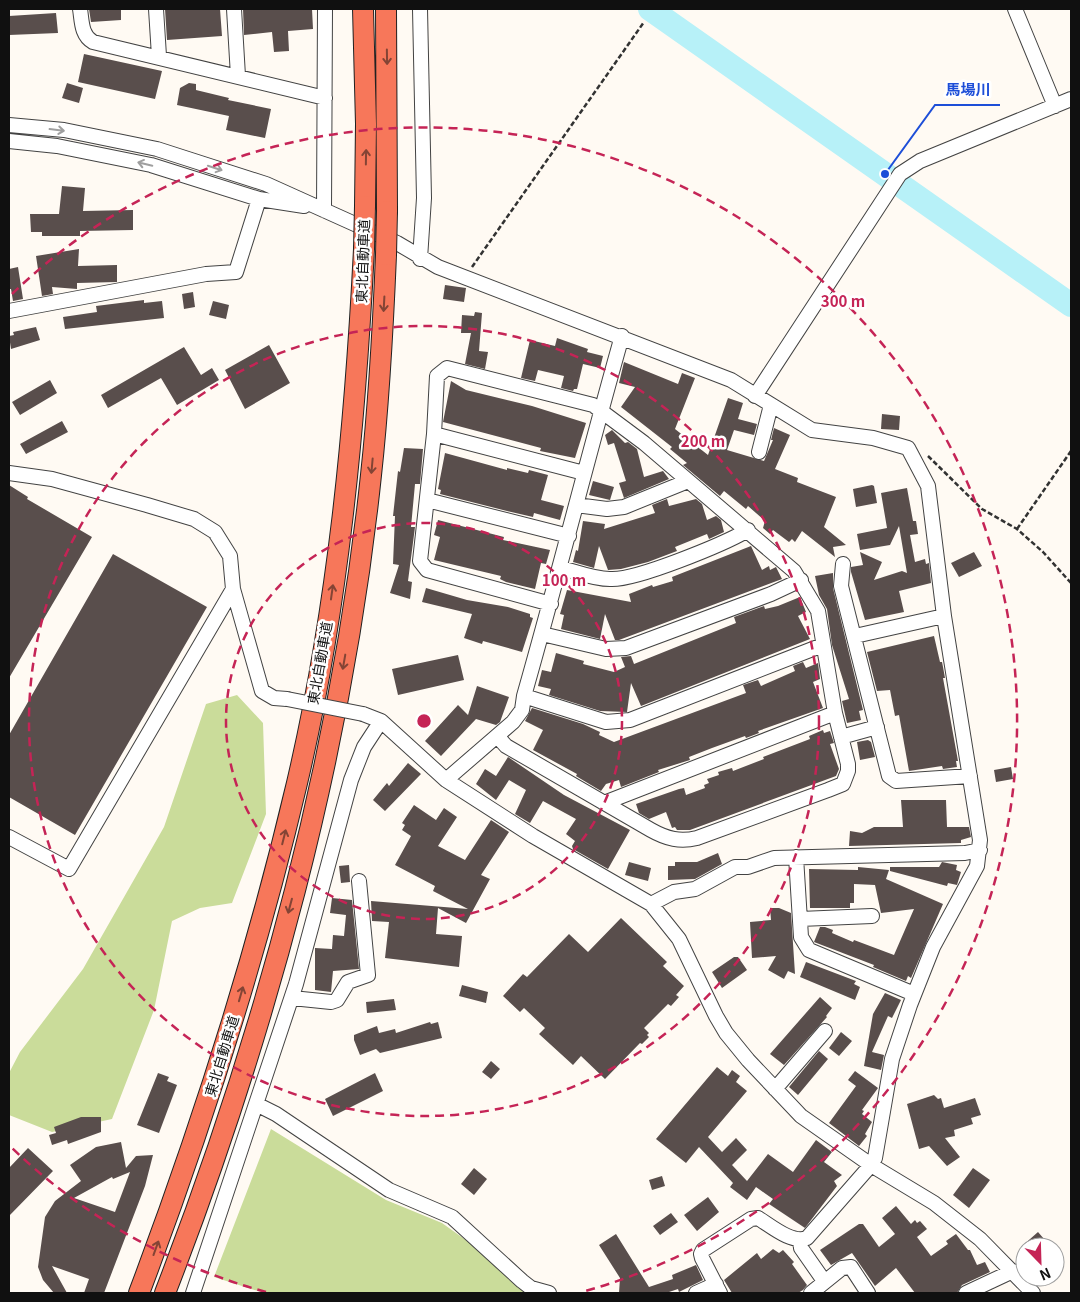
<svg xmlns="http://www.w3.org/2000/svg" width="1080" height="1302" font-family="Georgia,'Noto Sans JP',serif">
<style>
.forest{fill:#cadc9a}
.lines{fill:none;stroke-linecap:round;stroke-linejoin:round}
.river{stroke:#b7f1f8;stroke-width:24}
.building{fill:#594e4c;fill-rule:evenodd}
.minor-casing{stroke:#434343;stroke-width:16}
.highway-casing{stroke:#212121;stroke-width:22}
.path{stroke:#323232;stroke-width:2.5;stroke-dasharray:5 2.5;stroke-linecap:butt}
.minor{stroke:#fff;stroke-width:14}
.highway{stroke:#f7775a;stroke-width:20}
.minor-bridge-casing{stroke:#434343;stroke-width:16;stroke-linecap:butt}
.highway-bridge-casing{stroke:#212121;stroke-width:22;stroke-linecap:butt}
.minor-bridge{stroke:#fff;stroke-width:14}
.highway-bridge{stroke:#f7775a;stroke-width:20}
.oneway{stroke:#844435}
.oneway2{stroke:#9f9f9f}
.ring{fill:none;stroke:#c52456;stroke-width:2.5;stroke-dasharray:9 6}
.labels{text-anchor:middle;stroke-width:5;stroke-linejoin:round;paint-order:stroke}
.street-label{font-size:14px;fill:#101010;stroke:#fff}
.centre{fill:#c52456;stroke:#fff;stroke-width:2.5}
.ring-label{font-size:15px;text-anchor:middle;font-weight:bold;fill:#c52456;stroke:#fff;stroke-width:5;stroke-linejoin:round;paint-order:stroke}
.leader{fill:none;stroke:#1d4ed8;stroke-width:2}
.callout-dot{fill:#1d4ed8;stroke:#fff;stroke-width:2}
.callout-label{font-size:15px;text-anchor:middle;font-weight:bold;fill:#1d4ed8;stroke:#fff;stroke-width:5;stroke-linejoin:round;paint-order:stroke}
</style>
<rect width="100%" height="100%" fill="#fffaf3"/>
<path class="forest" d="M237 695 263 723 266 814 232 903 200 908 172 921 154 1010 112 1119 52 1132 9 1115V1073L20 1052 83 969 164 827 206 704Z
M271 1129 386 1200 442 1223 477 1248 516 1286 531 1293H264L214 1277Z"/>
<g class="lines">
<path class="river" d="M650 9 1071 305"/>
</g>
<path class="building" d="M89 9H121V20L91 22Z
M165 9H220L222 36 167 40Z
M243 9H312L313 29 288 31 289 51 274 52 272 32 244 35Z
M56 13 58 33 9 35V16Z
M84 54 162 71 155 99 78 82Z
M67 83 83 88 79 103 62 98Z
M189 83 196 84V90L229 98 228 100 271 109 265 138 226 130 229 116 177 105 180 88Z
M62 186 85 188 83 211 133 210V230L80 231V236H42V232H31L30 214H59Z
M79 249 78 266 117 265V282L77 283V289L52 287 53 294 42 296 36 256Z
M18 267 23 299 13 301 11 289H9V269Z
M445 285 466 288 464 302 443 299Z
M193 292 195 307 184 309 182 294Z
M144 300V303L162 301 164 318 65 329 63 317 97 312 96 306Z
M213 301 229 305 226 319 209 315Z
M475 312 482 313 479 351 488 352 485 369 465 364 471 333H461L462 315 474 316Z
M36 327 40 340 11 349 9 336 14 335 13 332Z
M557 338 588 349 587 352 603 356 600 368 583 364 577 389H574L573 391 561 388 564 376 538 370 535 381 521 378 530 340 555 346Z
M269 345 290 383 245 409 225 370Z
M184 347 201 375 212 368 219 380 177 405 161 378 108 408 101 395Z
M624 362 678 384 682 373 695 378 675 429 708 455 728 398 743 403 738 419 757 424 754 435 734 430 727 450 764 461 773 440H771L774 428 790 435 775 469 798 478 797 482 836 497 824 527 846 545 833 547 835 557 802 531 795 542 792 539 789 542 773 530 770 534 763 528 765 521 748 506 746 509 724 491 720 496 683 465 687 463 670 449 672 447 621 407 635 387 619 383Z
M50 380 57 393 20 415 12 402Z
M451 381 466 390 532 406 586 423 575 458 540 451 541 448 443 422Z
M882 414 900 416 899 430 881 429Z
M62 421 68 432 26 454 20 444Z
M612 430 625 443 628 442 637 449 644 477 663 471 669 479 624 498 619 483 626 481 614 443 608 445 605 435Z
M404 448 423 449 420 484H415L411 527H415L408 581 412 582 410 599 390 593 399 565 393 564 395 516H393L398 471 400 472Z
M445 453 507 470V468L528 473 529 470 548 475 541 500 564 506 560 520 534 513 533 517 507 511 440 494 441 490 438 489Z
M593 481 614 487 610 500 589 495Z
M9 485 28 497 27 499 92 537 9 678Z
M872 485 874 486 877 503 856 507 853 489Z
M907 488 913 521H916L918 534 910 535 915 562 925 559 926 564 929 563 931 583 899 591 904 612 865 620 851 572V567L863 565 860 552 882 562 874 580 902 571 907 573 899 526 890 545 860 550 857 534 887 528 881 493Z
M667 499 669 506 696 499 702 504 707 520 716 516 721 520 724 532 709 539 707 534 675 547 677 551 648 562 621 569 608 570 599 546 594 568 573 562 576 550 578 551 583 521 605 524 604 529 655 513 652 505Z
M438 520 504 537 503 540 550 550 546 564 541 563 535 589 506 582 500 579 501 576 434 560 440 537 434 535Z
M751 546 762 570 769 566 770 570 776 567 782 579 619 640H615L605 614 600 639 561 629 564 615 560 614 567 590 631 602 629 594 652 585 653 587 673 581 672 577Z
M974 552 982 566 959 577 951 563Z
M113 554 207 607 75 835 9 797V735Z
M833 573V588L863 710 859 711 861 720 847 723 842 701 849 699 832 645 827 609 819 595 815 576Z
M426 588 467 600 508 607 530 614V617L533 618 522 652 483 641 482 644 464 638 472 614 422 602Z
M800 597 806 612 798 616 810 639 641 706 631 683 627 712 600 711 549 695 551 689 538 686 542 670 551 672 556 653 584 661 583 664 614 672 625 667 621 657 631 656 634 664 736 623 734 617 764 606 765 609 778 606Z
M934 636 940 662H942L943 667 945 678H943L958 761H956L957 767 943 769 942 766 909 771 899 715 895 716 890 690 877 691 867 652Z
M458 655 464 680 398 695 392 669Z
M803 662 806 668 818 663 820 679 813 682 823 708 758 731 759 733 746 738 745 736 712 748 689 757 690 760 658 770 659 772 621 787 619 780 606 784 601 791 576 776 577 774 533 750 543 730 525 721 532 708 583 724 600 732 599 735 614 742 746 693 743 685 758 680 761 686 795 671 793 666Z
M477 686 509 697 500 722 496 725 476 719 441 756 425 741 458 705 468 715Z
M823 730 824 733 830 731 834 743 830 744 839 769 836 776 690 830H677L675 827 672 828 666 812 649 819 639 813 636 804 679 789 684 788 686 795 705 788 704 785 709 783 707 779 719 775 718 772 732 768 733 771 764 759 763 757 810 739 809 736Z
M868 740 871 742 875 757 860 760 857 742Z
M508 757 564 795 630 830 608 869 573 849 572 846 575 841 566 834 576 819 543 801 530 823 515 814 526 790 509 780 496 800 476 784 485 769 496 776Z
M408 763 421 774 385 811 373 800 387 783 389 786Z
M1011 767 1013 779 996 782 994 770Z
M901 800H946L947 827H969L971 837 961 840V843L849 846 850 831 862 833 874 827H903Z
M414 805 436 820 444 808 457 817 438 846 465 860 491 820 509 832 481 875 490 879 466 923 438 908 436 934 462 936 459 967 385 958 389 922 372 921 371 901 468 909 433 891 435 886 395 865 411 836 402 830 405 825 402 823Z
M718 853 722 864 695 879 668 880V866H675V862H697Z
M629 862 651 868 648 881 625 875Z
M942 862 957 865 956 870 961 872 957 885 948 883 947 886 890 871V867H939Z
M349 865 350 882 341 883 339 866Z
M858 867 889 870 886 879 943 904 911 978 908 976 906 981 873 967 874 965 814 942 820 927H825L833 930 832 933 853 942 854 940 894 955 914 909 881 913 875 885 854 884V903H850V908H810L809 869 858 870Z
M332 898 352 900 359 969 333 971 331 992 315 990V948L332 949 333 935 344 936 346 915 330 913Z
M770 908H779L791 913 795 974 788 971 784 979 768 970 776 956 752 958 750 922 771 920Z
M621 918 667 962 663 966 684 986 676 995 679 997 671 1006 668 1004 644 1028 649 1033 647 1035 649 1037 642 1044 640 1043 605 1079 581 1056 573 1065 539 1034 545 1028 524 1008 520 1012 503 996 523 974 527 977 569 934 588 952Z
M734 957H738L747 970 722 988 712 972Z
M806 962 856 981 854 984 860 987 855 1000 800 977Z
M462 985 488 992 486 1003 459 996Z
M885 993 901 1000 892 1018 888 1016 872 1052 884 1055 881 1070 864 1066 873 1014Z
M820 997 832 1008 826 1016 827 1017 784 1065 770 1054Z
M394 999 396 1010 367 1013 366 1002Z
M430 1022 431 1024 438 1022 442 1038 380 1053 376 1049 360 1055 354 1040V1035L377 1026 379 1033 395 1029 396 1033Z
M841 1032 852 1041 839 1056 829 1048Z
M819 1051 828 1059 798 1095 789 1087Z
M491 1061 500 1069 491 1079 482 1072Z
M717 1067 728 1076 732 1070 740 1076 736 1082 747 1091 708 1137 722 1152 736 1138 747 1150 732 1165 747 1181 768 1154 793 1172 816 1140 832 1152 824 1162 842 1175 834 1181 837 1186 805 1228 769 1204 773 1199 756 1187 747 1200 730 1187 733 1183 699 1147 686 1163 656 1139Z
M855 1071 878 1088 862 1110 864 1111 862 1114 872 1122 865 1134 867 1136 859 1146 829 1123 856 1086 848 1080Z
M158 1073 169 1077 167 1081 177 1085 159 1133 137 1125Z
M375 1073 383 1091 333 1116 325 1099Z
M934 1095 938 1099 941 1098 944 1108 975 1098 981 1115 971 1118 973 1124 954 1130 955 1136 945 1138 960 1157 947 1166 929 1146 919 1149 907 1104Z
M81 1117H101V1132L68 1144 67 1140 52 1145 49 1135 56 1133 54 1127Z
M121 1142 126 1168 136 1156 153 1155 145 1186 104 1293H84L89 1279 52 1266 67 1293H54L43 1280 38 1267 45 1217 55 1201 81 1181 70 1165 96 1147ZM130 1172 115 1212 74 1198 112 1177 113 1179Z
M28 1148 53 1171 9 1216V1168Z
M474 1168 487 1179 474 1195 461 1184Z
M973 1168 990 1180 969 1208 953 1195Z
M662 1176 665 1186 652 1190 649 1180Z
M708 1197 719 1212 697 1231 684 1215Z
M896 1206 911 1224 915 1220 917 1223 920 1221 927 1229 917 1237 931 1256 948 1244 946 1241 956 1234 968 1250H970L977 1265 985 1262 990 1272 962 1285 957 1293H915L896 1268 875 1286 852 1253 831 1265 820 1250 859 1224H863L879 1247 895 1234 882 1218Z
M671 1213 678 1222 660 1235 653 1226Z
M1038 1232 1051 1247H1021Z
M616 1234 649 1287 673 1279 672 1275 696 1265 703 1280 679 1292 678 1289 666 1293H619L620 1278 599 1245Z
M773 1249 779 1253 783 1250 794 1262 792 1264 807 1285 803 1290 798 1293H732L724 1280 757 1253 761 1259Z"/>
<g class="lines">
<defs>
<path id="minor" d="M80 9C82 21 81 35 93 42L325 98
M156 9 159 56
M234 9 238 76
M420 9 424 198 420 259
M1015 9 1055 106
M9 125 64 130 157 149 266 184 397 243 438 267 731 380 812 430 873 438 908 448 928 486 944 616 980 840 977 866 933 947 910 1005 892 1059 875 1158 871 1165 807 1238C792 1244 771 1226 758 1218L751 1219 703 1250 701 1254 702 1258 720 1293
M9 141 57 146 151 165 259 199 304 206
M324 210 325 9
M9 311 206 274 236 272 259 199
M755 396 900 174 920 161 1071 99
M434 434 584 473
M759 452 771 405
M9 473 52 479 147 505 194 519 215 532 230 556 233 589 262 691 274 698 287 699
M427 500 569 536
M576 505 607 509 624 507 688 481
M843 564 841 586 889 776 896 781 970 776
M561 568C577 572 593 579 610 579 635 581 724 544 748 530
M542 634 606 649 626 648 771 594 801 580
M855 636 944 616
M524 696 606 722 630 720 823 645
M363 714 381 721 446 780 533 836 651 904 679 939 716 1016 726 1033 748 1060 801 1116 871 1165 934 1203 980 1239 1033 1293
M498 737 506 746 651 830C667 839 680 842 697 838L828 790 843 784 848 771V764L835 713 818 611 794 571 644 443 593 405 447 368 437 376 434 434 420 561 427 570 551 604
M841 737 877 727
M446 780 513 722 522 710 524 696C558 577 588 456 622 336
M604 803 835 713
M9 837 69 869 233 589
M796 857 801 937 809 950 914 994
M651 904 674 892 695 889 735 867H748L774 858 965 853 980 850
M800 919 872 916
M292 998 331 1002 337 1000 348 982 368 975 359 881
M775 1089 825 1031
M256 1104 276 1114 389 1190 452 1217 522 1281 531 1288 549 1293
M800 1240 801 1248 824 1281
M193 1293 296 984 351 780 364 747 381 721
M696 1293 716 1284
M811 1293 842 1268 851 1267 868 1293
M966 1293 1013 1271"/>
<path id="highway" d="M363 9 366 124 365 206
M386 9 387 211
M139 1293C202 1126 256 957 297 783 338 608 355 428 364 249
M165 1293C266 1033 342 752 371 475 379 402 383 328 386 255"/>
</defs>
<use href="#minor" class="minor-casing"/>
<use href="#highway" class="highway-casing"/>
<path class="path" d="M472 267 644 22
M928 456 982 509 1017 529 1043 552 1071 583
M1017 529 1071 451"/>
<use href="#minor" class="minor"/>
<use href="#highway" class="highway"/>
<defs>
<path id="minor-bridge" d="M287 699 363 714"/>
<path id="highway-bridge" d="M364 249 365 206
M386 255 387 211"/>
</defs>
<use href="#minor-bridge" class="minor-bridge-casing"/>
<use href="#highway-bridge" class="highway-bridge-casing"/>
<use href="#minor-bridge" class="minor-bridge"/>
<use href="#highway-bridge" class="highway-bridge"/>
</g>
<defs><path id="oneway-shaft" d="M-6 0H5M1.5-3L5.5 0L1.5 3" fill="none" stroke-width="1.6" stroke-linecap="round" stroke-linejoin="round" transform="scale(1.25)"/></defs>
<g class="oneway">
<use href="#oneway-shaft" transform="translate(387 57) rotate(89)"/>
<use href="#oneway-shaft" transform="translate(366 157) rotate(-89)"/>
<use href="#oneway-shaft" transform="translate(384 304) rotate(93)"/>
<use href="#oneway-shaft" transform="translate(372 466) rotate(95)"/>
<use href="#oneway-shaft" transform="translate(332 592) rotate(-82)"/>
<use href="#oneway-shaft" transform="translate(344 662) rotate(100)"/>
<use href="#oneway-shaft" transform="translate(284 837) rotate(-76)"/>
<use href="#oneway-shaft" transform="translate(290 906) rotate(105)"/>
<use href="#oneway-shaft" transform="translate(241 994) rotate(-74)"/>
<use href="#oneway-shaft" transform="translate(156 1248) rotate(-70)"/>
</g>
<g class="oneway2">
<use href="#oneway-shaft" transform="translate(57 130) rotate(7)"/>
<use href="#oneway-shaft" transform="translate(145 164) rotate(-167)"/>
<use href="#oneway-shaft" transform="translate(215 168) rotate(18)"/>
</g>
<g class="ring">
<circle cx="424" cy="721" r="198"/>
<circle cx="424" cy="721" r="395"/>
<path d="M266 1292A593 593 0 0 1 12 1148M12 294A593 593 0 1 1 582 1292"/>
</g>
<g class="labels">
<g class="street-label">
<text transform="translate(363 261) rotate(-88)" y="5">東北自動車道</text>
<text transform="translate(320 663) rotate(-80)" y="5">東北自動車道</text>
<text transform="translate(222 1056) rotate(-73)" y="5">東北自動車道</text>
</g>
</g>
<circle cx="424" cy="721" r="8" class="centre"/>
<g class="ring-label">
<text x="843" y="307">300 m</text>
<text x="703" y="447">200 m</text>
<text x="564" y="586">100 m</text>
</g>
<path class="leader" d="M885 174L935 105H1000"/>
<circle class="callout-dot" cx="885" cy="174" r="5"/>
<g class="callout-label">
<text x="968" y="95">馬場川</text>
</g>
<rect width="1080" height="1302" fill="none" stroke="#101010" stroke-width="20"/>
<g transform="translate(1040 1262) rotate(157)"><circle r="24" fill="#ffffff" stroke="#9f9f9f"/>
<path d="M0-4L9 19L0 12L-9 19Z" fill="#c52456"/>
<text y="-8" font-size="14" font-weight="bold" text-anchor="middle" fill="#101010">N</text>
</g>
</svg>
